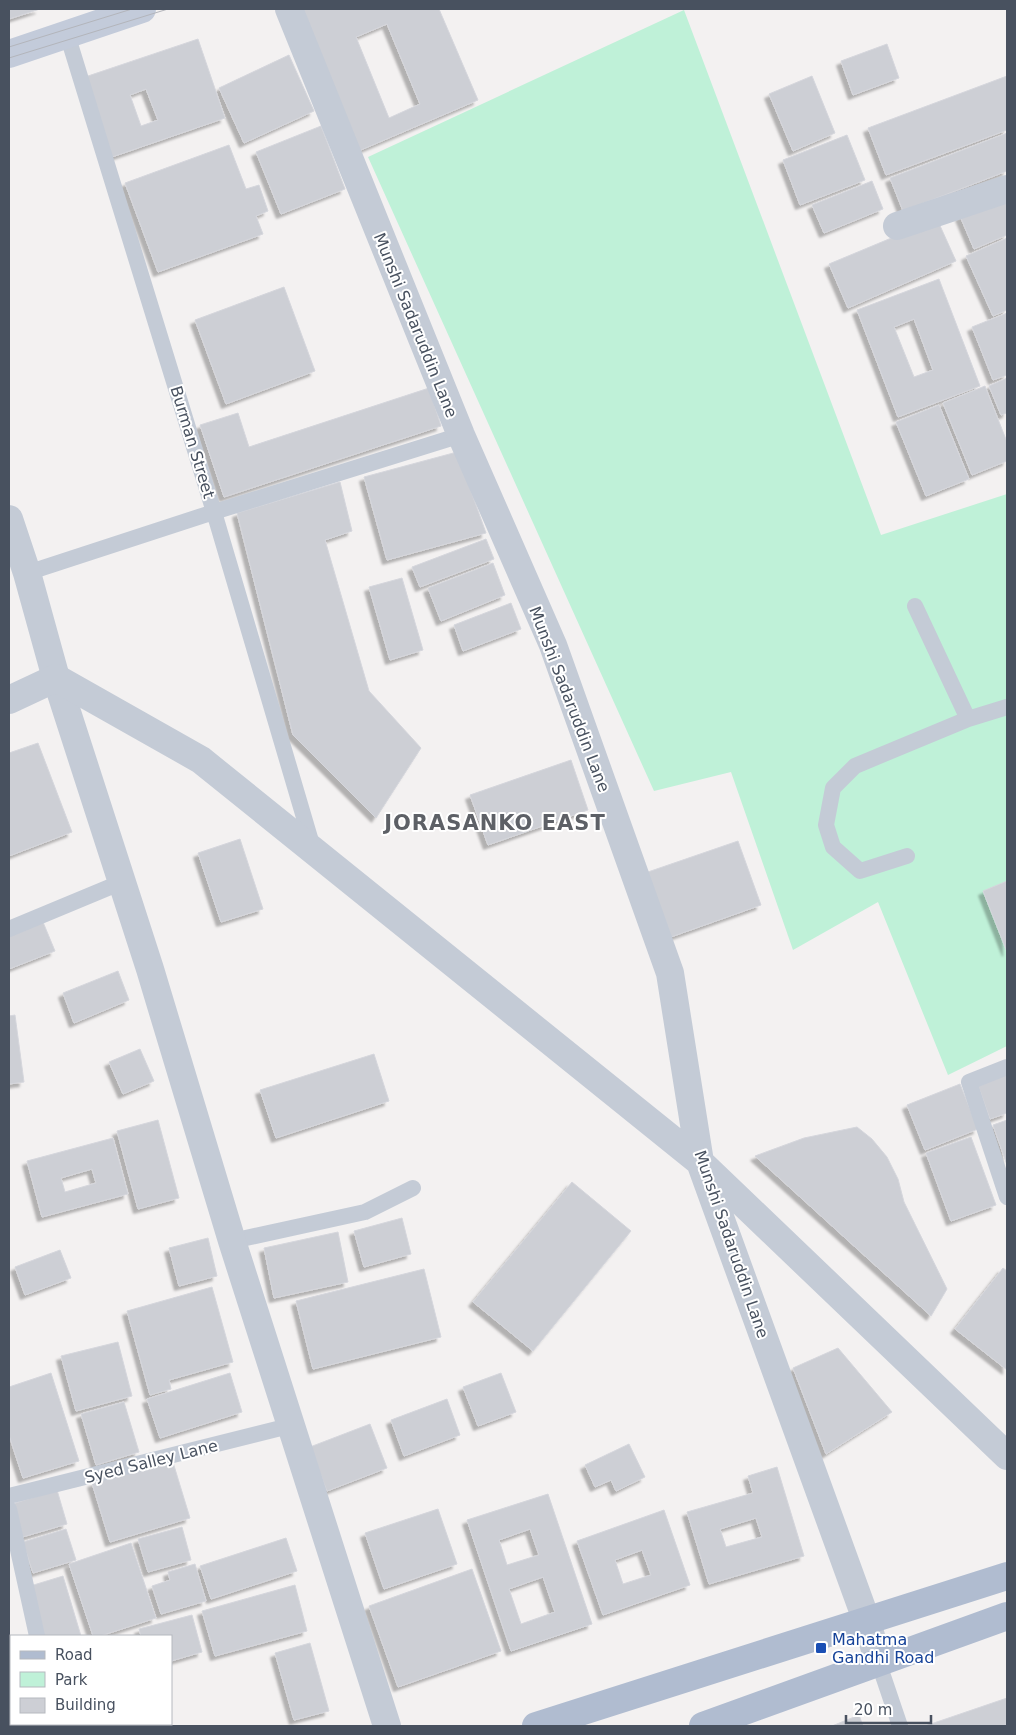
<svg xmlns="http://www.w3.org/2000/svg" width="1016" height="1735" font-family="'DejaVu Sans',sans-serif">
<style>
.green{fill:#bff1d8}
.building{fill:#cdcfd5;stroke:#d5d6dc;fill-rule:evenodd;filter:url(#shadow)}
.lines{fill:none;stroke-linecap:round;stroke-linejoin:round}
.service{stroke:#c4cbd6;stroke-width:16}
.minor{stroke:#c4cbd6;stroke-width:28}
.tertiary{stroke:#c4cbd6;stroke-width:28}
.secondary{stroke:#c3cbda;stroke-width:28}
.primary{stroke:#b0bcd0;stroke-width:28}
.tram{stroke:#b3b5bb;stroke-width:1}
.transit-dot{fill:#1a4fb4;stroke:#fff;stroke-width:2}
.labels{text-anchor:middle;stroke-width:4;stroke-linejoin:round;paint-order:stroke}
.street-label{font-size:16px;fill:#48515f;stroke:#fff}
.transit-label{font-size:16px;fill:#164399;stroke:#fff;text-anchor:start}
.district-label{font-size:21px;font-weight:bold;letter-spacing:1px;fill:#5d6066;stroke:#fff}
</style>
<defs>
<filter id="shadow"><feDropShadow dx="-4.5" dy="4.5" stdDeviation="1" flood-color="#0004"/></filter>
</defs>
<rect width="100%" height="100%" fill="#f3f1f1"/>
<path class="green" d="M684 10 881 535 1007 494V1046L948 1075 878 902 793 950 731 772 654 791 368 157Z"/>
<path class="building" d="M9 9H40L9 19Z
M295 9H439L478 100 356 152ZM387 24 420 104 389 118 356 37Z
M198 39 225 118 112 157 85 77ZM146 89 158 120 141 126 130 95Z
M887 44 899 78 853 95 841 61Z
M289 55 314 111 244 143 219 88Z
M812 76 835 133 793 151 769 94Z
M1007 76V130L886 175 868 128Z
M321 126 345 189 281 214 256 152Z
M1007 133V171L903 211 890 178Z
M847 135 865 180 800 205 783 160Z
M229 145 246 189 259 185 268 211 256 216 263 234 158 272 125 183Z
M872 181 883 209 824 233 812 205Z
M1007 196V235L974 249 960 216Z
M937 219 956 261 848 308 829 264Z
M1007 238V310L993 316 966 256Z
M939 279 980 386 898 417 857 310ZM914 319 933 370 914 377 894 327Z
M284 287 315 371 226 404 195 320Z
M1007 313V375L993 380 972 327Z
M1007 378V413L1001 415 989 386Z
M985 386 1007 442V461L972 475 943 403Z
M429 388 441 426 224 497 200 425 238 413 249 447Z
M939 405 969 479 926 496 896 422Z
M457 452 486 533 387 560 364 477Z
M340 482 352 531 325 540 369 691 421 748 376 818 293 735 237 513Z
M486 539 494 559 420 587 412 567Z
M493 563 505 595 441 621 428 588Z
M402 578 423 650 390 660 369 587Z
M511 603 521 629 463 651 454 625Z
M38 743 72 832 9 856V753Z
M571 760 588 810 488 845 470 795Z
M240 839 263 909 221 922 198 853Z
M738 841 761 905 668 938 645 873Z
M1007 881V952L983 891Z
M43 922 55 951 9 969V935Z
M118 971 129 1000 74 1023 63 993Z
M15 1015 24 1082 9 1084V1016Z
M140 1049 154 1081 123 1094 109 1062Z
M374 1054 389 1101 276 1138 260 1090Z
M1007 1074V1113L990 1119 978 1085Z
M960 1084 978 1129 925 1150 907 1105Z
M158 1120 179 1198 138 1209 117 1131Z
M1007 1120V1165L993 1125Z
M857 1127 872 1139 887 1157 898 1179 904 1202 947 1289 931 1316 755 1156 804 1138Z
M971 1137 996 1205 951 1221 926 1153Z
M113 1138 128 1194 42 1217 27 1161Z
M92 1169 96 1183 65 1192 61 1178Z
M572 1182 631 1231 533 1351 473 1302Z
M402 1218 411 1254 364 1267 354 1231Z
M338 1232 348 1282 274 1298 264 1248Z
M208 1238 217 1276 179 1286 169 1248Z
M60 1250 71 1278 25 1295 15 1267Z
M1003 1268 1007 1271V1370L955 1329Z
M424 1269 441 1337 313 1369 296 1301Z
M212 1287 233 1362 169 1380 171 1389 150 1395 127 1311Z
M118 1342 132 1396 76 1411 61 1356Z
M838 1348 892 1412 826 1454 793 1368Z
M51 1373 79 1461 23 1478 9 1435V1387Z
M230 1373 242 1412 160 1438 147 1399Z
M501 1373 516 1412 478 1426 463 1387Z
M447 1399 460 1435 404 1456 391 1420Z
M124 1402 139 1452 96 1465 81 1414Z
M370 1424 387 1468 327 1491 310 1447Z
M629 1444 645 1477 616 1491 611 1480 595 1487 585 1465Z
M172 1459 190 1518 110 1542 92 1483Z
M777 1467 804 1556 709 1584 687 1512 753 1493 748 1476ZM756 1518 762 1537 726 1547 720 1529Z
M57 1490 67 1524 19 1538 9 1505Z
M548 1494 592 1624 511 1651 467 1520ZM530 1529 539 1555 507 1565 499 1540ZM543 1577 555 1612 521 1624 509 1589Z
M438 1509 457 1564 384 1589 365 1533Z
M664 1510 690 1585 603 1615 577 1541ZM642 1550 651 1575 623 1584 615 1560Z
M182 1527 191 1560 148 1572 138 1539Z
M66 1529 76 1560 33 1573 23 1542Z
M286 1538 297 1571 211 1599 200 1566Z
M131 1543 156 1618 100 1636H93L69 1564Z
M195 1564 206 1601 161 1614 152 1586 170 1580 168 1572Z
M472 1569 501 1651 398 1687 369 1606Z
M63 1576 81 1636H42L27 1587Z
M295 1585 307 1631 215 1656 202 1611Z
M192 1615 202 1652 171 1661V1636H141L139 1629Z
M310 1643 329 1711 294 1720 275 1653Z
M1007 1698V1726H925Z
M859 1715 863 1726H832Z"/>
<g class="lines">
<path class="service" d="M67 34 214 512 313 848
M27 573 214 512 461 435
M915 606 968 719
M907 856 860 871 833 847 826 825 833 788 855 766 968 719 1007 707
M9 929 122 882
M1007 1067 969 1082 1007 1197
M232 1241 365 1212 413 1188
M9 1496 293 1425
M9 1509 37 1636
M879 1664 900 1726
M56 1724 57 1726"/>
<path class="minor" d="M897 226 1007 189
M9 519 27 573 56 678 150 969 232 1241 387 1726"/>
<path class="tertiary" d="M289 9 461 435 553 645 670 973 700 1162 867 1622 879 1664
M9 700 56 678 201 760 700 1162 1007 1456"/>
<path class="secondary" d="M9 54 142 9"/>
<path class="primary" d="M536 1726 1007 1576
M703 1726 1007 1616"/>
<path class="tram" d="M9 47 132 9
M9 58 168 9"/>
</g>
<rect class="transit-dot" x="815" y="1642" width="12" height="12" rx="2.5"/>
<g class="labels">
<g class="street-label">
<text transform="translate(416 325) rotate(68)" y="6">Munshi Sadaruddin Lane</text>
<text transform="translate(193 442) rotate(73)" y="6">Burman Street</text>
<text transform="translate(570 699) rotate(69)" y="6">Munshi Sadaruddin Lane</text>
<text transform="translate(732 1244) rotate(71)" y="6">Munshi Sadaruddin Lane</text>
<text transform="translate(151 1461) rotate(-14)" y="6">Syed Salley Lane</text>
</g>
<g class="transit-label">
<text x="832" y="1645">Mahatma<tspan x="832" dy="18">Gandhi Road</tspan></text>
</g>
<g class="district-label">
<text x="495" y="830">JORASANKO EAST</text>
</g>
</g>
<rect width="1016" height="1735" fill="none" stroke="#48515f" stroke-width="20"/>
<rect x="10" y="1635" width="162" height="90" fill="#ffffff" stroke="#b6b9bf"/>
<rect x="20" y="1651" width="25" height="8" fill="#b0bcd0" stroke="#b6b9bf"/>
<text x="55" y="1660" font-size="15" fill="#48515f">Road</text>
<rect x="20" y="1672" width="25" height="15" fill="#bff1d8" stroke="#b6b9bf"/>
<text x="55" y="1685" font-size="15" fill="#48515f">Park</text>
<rect x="20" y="1698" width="25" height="15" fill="#cdcfd5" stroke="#b6b9bf"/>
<text x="55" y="1710" font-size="15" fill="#48515f">Building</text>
<path d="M846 1715v8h85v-8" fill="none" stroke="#48515f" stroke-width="2.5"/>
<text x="854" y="1715" font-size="15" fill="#48515f" stroke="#ffffff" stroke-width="4" paint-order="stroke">20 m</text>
</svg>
